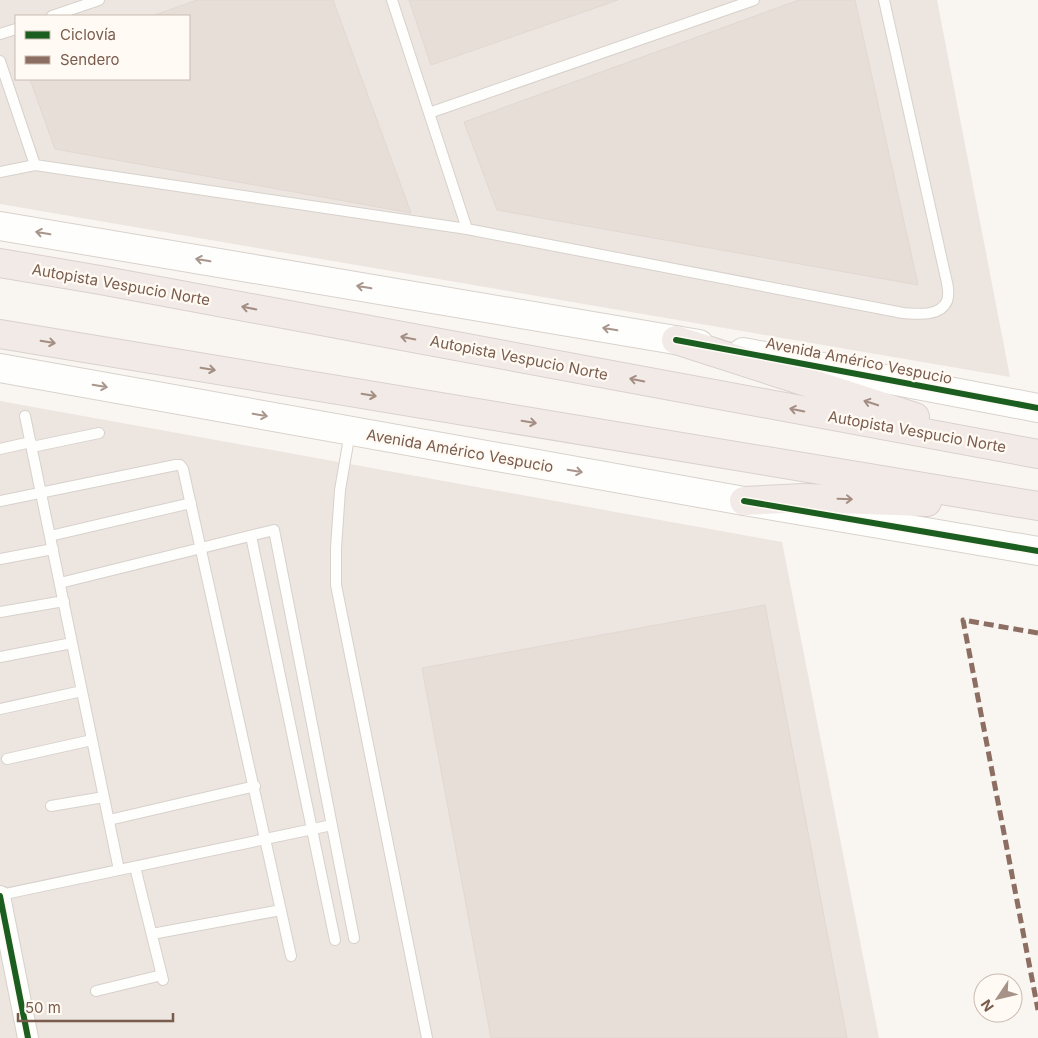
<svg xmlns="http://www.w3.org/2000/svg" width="1038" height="1038" font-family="Inter,sans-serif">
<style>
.industrial{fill:#ede5e0;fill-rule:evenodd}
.building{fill:#e6ded7;stroke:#e2d8d2}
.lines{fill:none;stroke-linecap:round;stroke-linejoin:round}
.lane-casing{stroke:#d7d1cb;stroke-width:12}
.street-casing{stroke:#d7d1cb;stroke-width:22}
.secondary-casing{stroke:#d9d2cb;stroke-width:30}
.highway-casing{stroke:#dad1cc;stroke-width:30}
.lane{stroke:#fefefd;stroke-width:10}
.street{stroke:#fefefd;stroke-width:20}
.secondary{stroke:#fefefd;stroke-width:28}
.highway{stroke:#f2eae7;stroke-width:28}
.quiet{stroke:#8d6e63;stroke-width:5;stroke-dasharray:10 5;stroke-linecap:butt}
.cycleway-casing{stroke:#fffaf3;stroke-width:9}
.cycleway{stroke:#1b5e20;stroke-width:6}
.oneway{stroke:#a8958b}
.oneway2{stroke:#a48e83}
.labels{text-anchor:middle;stroke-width:4.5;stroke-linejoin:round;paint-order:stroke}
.street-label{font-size:15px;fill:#7a5c4d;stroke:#fffaf3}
</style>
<rect width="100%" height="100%" fill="#f9f5f0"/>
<path class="industrial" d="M0 0H937L1010 377 0 204ZM16 16H189V79H16Z
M0 401 782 542 879 1038H0Z"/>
<path class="building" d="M197 0H333L411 213 55 149 30 79H189V16H152Z
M409 0H618L431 65Z
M799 0H855L918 285 497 210 464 122Z
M765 605 847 1038H491L422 668Z"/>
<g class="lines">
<defs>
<path id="lane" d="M392 0 467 229
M52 16 99 0
M0 34 16 29
M0 61 35 165
M429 113 754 0
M0 172 35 165 467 229 903 313C917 314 940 317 947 301 950 293 947 282 945 274L884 0
M25 416 119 870
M350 432 340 490 336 548V585L427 1038
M32 447 99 433
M0 449 31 442
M0 501 176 465H180L183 469 291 956
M50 536 191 503
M251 536 335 940
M0 559 53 549
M60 583 274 530 354 938
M0 612 64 601
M0 657 72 643
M0 709 82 691
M7 759 92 740
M51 806 104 797
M109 820 255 786
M135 867 163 980
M0 895 332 825
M152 934 281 910
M96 991 162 975"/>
<path id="street" d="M0 896 28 1038"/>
<path id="secondary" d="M0 226 699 344
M743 352 1038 408
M0 368 744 501 1038 551"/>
<path id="highway" d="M0 263 100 280 1038 454
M0 334 1038 506
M676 340 915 417
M744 501 804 498 927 502"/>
</defs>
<use href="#lane" class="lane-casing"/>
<use href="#street" class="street-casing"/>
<use href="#secondary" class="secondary-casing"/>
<use href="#highway" class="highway-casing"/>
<use href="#lane" class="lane"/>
<use href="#street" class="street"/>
<use href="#secondary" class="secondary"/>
<use href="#highway" class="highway"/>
<path class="quiet" d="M1038 633 963 620 1038 1010"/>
<defs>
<path id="cycleway" d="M676 340 1038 408
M744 501 1038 551
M0 896 28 1038"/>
</defs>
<use href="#cycleway" class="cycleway-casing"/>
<use href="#cycleway" class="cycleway"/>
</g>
<defs><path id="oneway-shaft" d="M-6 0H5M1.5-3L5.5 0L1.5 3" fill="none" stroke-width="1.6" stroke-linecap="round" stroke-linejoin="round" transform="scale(1.25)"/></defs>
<g class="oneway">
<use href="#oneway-shaft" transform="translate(43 233) rotate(-170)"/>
<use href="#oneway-shaft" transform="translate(203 260) rotate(-170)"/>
<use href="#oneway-shaft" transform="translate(364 287) rotate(-170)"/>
<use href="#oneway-shaft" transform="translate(610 329) rotate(-170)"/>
<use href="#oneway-shaft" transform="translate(100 386) rotate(10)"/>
<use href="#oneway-shaft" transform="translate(260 415) rotate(10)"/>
<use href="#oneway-shaft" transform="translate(575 471) rotate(10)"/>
</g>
<g class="oneway2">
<use href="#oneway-shaft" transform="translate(249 308) rotate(-169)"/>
<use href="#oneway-shaft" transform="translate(408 338) rotate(-169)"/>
<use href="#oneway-shaft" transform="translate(48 342) rotate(9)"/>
<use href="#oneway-shaft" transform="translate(208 369) rotate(9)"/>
<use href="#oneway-shaft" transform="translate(637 380) rotate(-169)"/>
<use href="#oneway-shaft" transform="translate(369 395) rotate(9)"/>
<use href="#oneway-shaft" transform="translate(871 403) rotate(-162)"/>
<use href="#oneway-shaft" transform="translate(797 410) rotate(-169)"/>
<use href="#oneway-shaft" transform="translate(529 422) rotate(9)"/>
<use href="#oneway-shaft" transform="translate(845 499) rotate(2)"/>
</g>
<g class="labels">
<g class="street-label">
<text transform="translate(121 285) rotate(10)" y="5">Autopista Vespucio Norte</text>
<text transform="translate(519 358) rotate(11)" y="5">Autopista Vespucio Norte</text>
<text transform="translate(859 361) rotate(11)" y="5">Avenida Américo Vespucio</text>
<text transform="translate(917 432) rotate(10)" y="5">Autopista Vespucio Norte</text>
<text transform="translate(460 451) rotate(10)" y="5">Avenida Américo Vespucio</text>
</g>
</g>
<rect x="15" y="15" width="175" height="65" fill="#fffaf3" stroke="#cabbb1"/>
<rect x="25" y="31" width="25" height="8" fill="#1b5e20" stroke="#cabbb1"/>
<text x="60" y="40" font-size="15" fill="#7a5c4d">Ciclovía</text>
<rect x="25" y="56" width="25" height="8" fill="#8d6e63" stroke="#cabbb1"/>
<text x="60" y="65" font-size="15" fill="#7a5c4d">Sendero</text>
<g transform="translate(998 998) rotate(235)"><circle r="24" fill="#fffaf3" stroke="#cabbb1"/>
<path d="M0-4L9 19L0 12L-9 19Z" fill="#a69286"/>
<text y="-8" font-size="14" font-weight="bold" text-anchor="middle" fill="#7a5c4d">N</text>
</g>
<path d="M18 1013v8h155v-8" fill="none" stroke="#7a5c4d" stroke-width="2.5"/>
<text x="25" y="1013" font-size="15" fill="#7a5c4d" stroke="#fffaf3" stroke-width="4" paint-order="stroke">50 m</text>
</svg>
